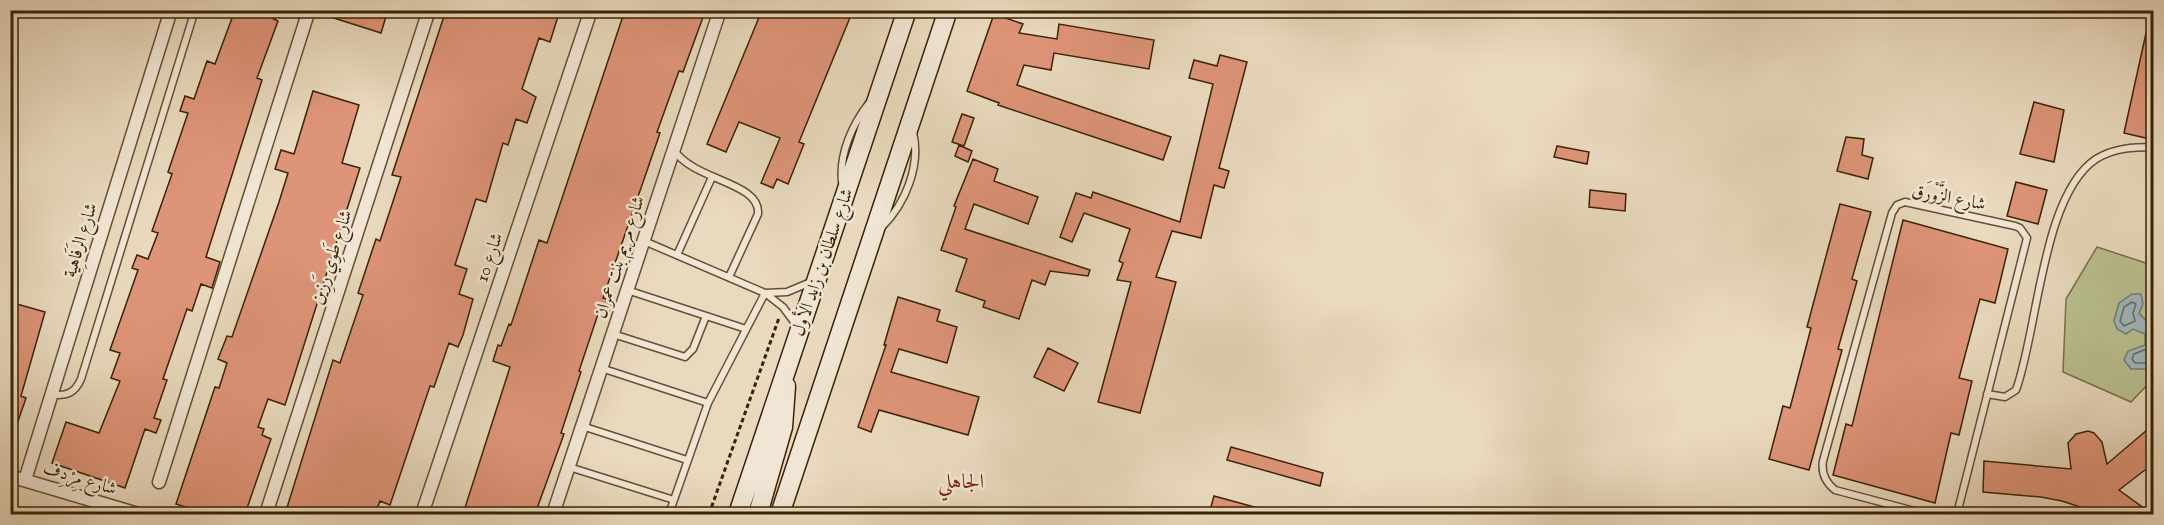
<svg xmlns="http://www.w3.org/2000/svg" width="2164" height="525" font-family="'IM FELL English',Amiri,serif">
<style>
.green{fill:#b9bf90;stroke:#797149;stroke-width:1.5}
.water{fill:#9db7bc;stroke:#757c72;stroke-width:1.5}
.lines{fill:none;stroke-linecap:round;stroke-linejoin:round}
.shore{stroke:#6b6d5f;stroke-width:1.5}
.building{fill:#de9478;stroke:#392302;stroke-width:1.5}
.lane-casing{stroke:#655031;stroke-width:9}
.street-casing{stroke:#655031;stroke-width:15}
.secondary-casing{stroke:#392302;stroke-width:21}
.path{stroke:#392302;stroke-width:3;stroke-dasharray:4.5 3;stroke-linecap:butt}
.lane{stroke:#f1e6d5;stroke-width:6}
.street{stroke:#f1e6d5;stroke-width:12}
.secondary{stroke:#f1e6d5;stroke-width:18}
.labels{text-anchor:middle;stroke-width:5;stroke-linejoin:round;paint-order:stroke}
.street-label{font-size:18px;fill:#392302;stroke:#f1e6d5}
.quarter-label{font-size:21px;fill:#7a1f14;stroke:#f1e6d5}
</style>
<rect width="100%" height="100%" fill="#e9d9be"/>
<filter id="stains"><feTurbulence type="fractalNoise" baseFrequency=".00333" numOctaves="4"/><feColorMatrix values="0 0 0 0 .2 0 0 0 0 .09 0 0 0 0 .02 0 0 0 .5 -.17"/></filter>
<radialGradient id="worn" r=".72"><stop offset=".6" stop-color="#630" stop-opacity="0"/><stop offset="1" stop-color="#630" stop-opacity=".3"/></radialGradient>
<path class="green" d="M2097 247 2152 265 2153 263V379L2131 402 2063 372 2066 299Z"/>
<path class="water" d="M2132 294H2141L2143 304 2139 313 2147 322 2153 320V369H2131L2124 360 2128 351 2145 345V334L2133 329 2126 334 2117 329 2114 321 2119 303Z"/>
<g class="lines">
<path class="shore" d="M2132 302 2136 304 2133 313 2135 321 2124 326 2120 321 2124 307Z
M2154 327 2150 329 2149 348 2134 354 2132 359 2135 363H2154"/>
</g>
<path class="building" d="M235 10H274L272 18 278 21 257 78 262 80 206 257 220 262 212 288 201 284 192 311 187 309 163 379 167 380 154 418 161 420 156 433 145 429 125 488 52 463 66 422 99 433 120 381 111 378 120 353 110 350 138 270 132 268 137 255 148 259 158 233 152 231 172 174 168 172 188 113 180 111 185 96 194 99 207 61 215 64Z
M319 10H388L381 33 318 13Z
M446 10H560L550 42 539 38 522 89 536 97 527 123 516 119 508 145 503 143 486 202 476 199 455 265 467 269 459 294 473 299 463 335 458 347 449 343 434 387 430 386 390 505 380 501 375 514H285L333 360 340 363 363 295 358 293 376 239 380 241 401 177 392 175Z
M625 10H703V17L683 72 679 71 657 132 660 133 603 298 613 301 608 314 599 311 579 371 581 372 561 433 564 434 535 514H463L510 367 493 361 498 345 501 346 509 324 511 325 539 240 547 243Z
M762 10H841L851 15 799 142 804 144 788 184 777 179 773 188 761 183 780 138 739 122 726 152 707 144Z
M994 14 1023 24 1019 33 1057 39 1059 24 1154 40 1149 69 1054 53 1051 70 1024 65 1017 85 1171 137 1163 160 998 105 999 103 967 91Z
M2148 24H2154V140L2124 133Z
M1220 55 1247 62 1219 168 1229 171 1224 188 1214 185 1201 238 1172 231 1156 277 1176 282 1140 413 1098 402 1131 282 1117 280 1123 263 1119 261 1130 229 1084 213 1072 242 1060 237 1076 193 1091 198 1093 192 1180 222 1213 84 1189 78 1194 60 1217 66Z
M313 91 359 105 342 163 360 168 285 405 268 399 258 427 264 429 262 435 271 439 245 514H207L176 504 215 387 219 388 227 363 218 359 227 336 232 337 279 202 288 173 275 169 281 150 294 154Z
M2034 102 2064 110 2054 162 2020 154Z
M962 114 974 118 964 146 952 142Z
M1846 137 1864 139 1862 155 1873 158 1868 179 1837 171Z
M959 145 972 151 968 162 955 156Z
M1557 146 1589 152 1587 164 1554 157Z
M973 159 998 169 994 181 1038 197 1028 224 974 204 965 229 1090 270 1088 276 1050 271 1045 285 1032 280 1019 319 983 307 985 301 956 291 967 259 941 250 956 207 954 206Z
M2016 182 2047 190 2038 224 2007 216Z
M1590 190 1626 194 1625 211 1589 207Z
M1840 204 1871 212 1852 279 1857 281 1838 349 1842 350 1809 470 1769 459 1783 406 1790 408 1811 328 1807 327Z
M1903 220 2008 249 1995 303 1980 299 1959 378 1972 381 1959 435 1951 433 1935 503 1833 475 1846 424 1852 426Z
M898 297 940 310 937 321 957 327 947 363 899 349 891 372 979 397 968 435 879 410 871 432 858 427 886 345H884Z
M10 302 45 312 21 396 26 398 13 436H10Z
M1048 348 1078 363 1064 391 1034 377Z
M2154 424V463L2119 490 2152 514H2101L2062 501 2041 497 1983 492 1984 461 2071 469 2068 443 2076 434 2088 431 2094 433 2102 442 2107 464Z
M1231 447 1323 473 1320 486 1227 460Z
M1214 496 1269 511 1268 514H1209Z"/>
<g class="lines">
<defs>
<path id="lane" d="M674 150C694 181 761 182 758 214L729 277
M842 182C839 154 852 125 869 103
M882 227C906 203 921 165 913 132
M644 241 765 293 783 307 797 326
M677 255 712 177
M627 290 746 329
M766 293 787 292 811 282
M613 334 685 357 693 349 706 316
M601 368 708 403
M51 394C66 397 75 393 81 379L195 10
M1987 394 2005 397 2016 390C2038 330 2042 195 2096 159 2114 148 2133 147 2154 147
M582 426 687 460
M569 467 674 500
M669 514 708 403 765 293
M1926 514 1835 490C1825 482 1821 473 1823 461L1892 213 1897 205 1905 202 2015 226 2020 228 2027 238 1957 514"/>
<path id="street" d="M10 476 138 514
M25 480 171 10
M159 482 309 10
M266 514 429 10
M422 514 591 10
M553 514 720 10"/>
<path id="secondary" d="M738 514 907 10
M758 514 783 427 786 386
M780 514 948 10"/>
</defs>
<use href="#lane" class="lane-casing"/>
<use href="#street" class="street-casing"/>
<use href="#secondary" class="secondary-casing"/>
<path class="path" d="M709 514 779 318"/>
<use href="#lane" class="lane"/>
<use href="#street" class="street"/>
<use href="#secondary" class="secondary"/>
</g>
<g class="labels">
<g class="street-label">
<text transform="translate(1949 197) rotate(11)" y="6">شارع الزَّوْرَق</text>
<text transform="translate(80 240) rotate(-73)" y="6">شارع الرَفَاهِية</text>
<text transform="translate(331 257) rotate(-72)" y="6">شارع طَوِي رَزِين</text>
<text transform="translate(489 257) rotate(-71)" y="6">شارع 10</text>
<text transform="translate(619 257) rotate(-72)" y="6">شارع مريم بنت عمران</text>
<text transform="translate(822 262) rotate(-71)" y="6">شارع سلطان بن زايد الأول</text>
<text transform="translate(80 478) rotate(17)" y="6">شارع مِرْدِف</text>
</g>
<g class="quarter-label">
<text x="961" y="488">الجاهلي</text>
</g>
</g>
<rect width="2164" height="525" fill="none" stroke="#e9d9be" stroke-width="36"/>
<rect x="12" y="12" width="2140" height="501" fill="none" stroke="#392302" stroke-width="3"/>
<rect x="18" y="18" width="2128" height="489" fill="none" stroke="#392302" stroke-width="1.5"/>
<rect width="100%" height="100%" filter="url(#stains)"/>
<rect width="100%" height="100%" fill="url(#worn)"/>
</svg>
